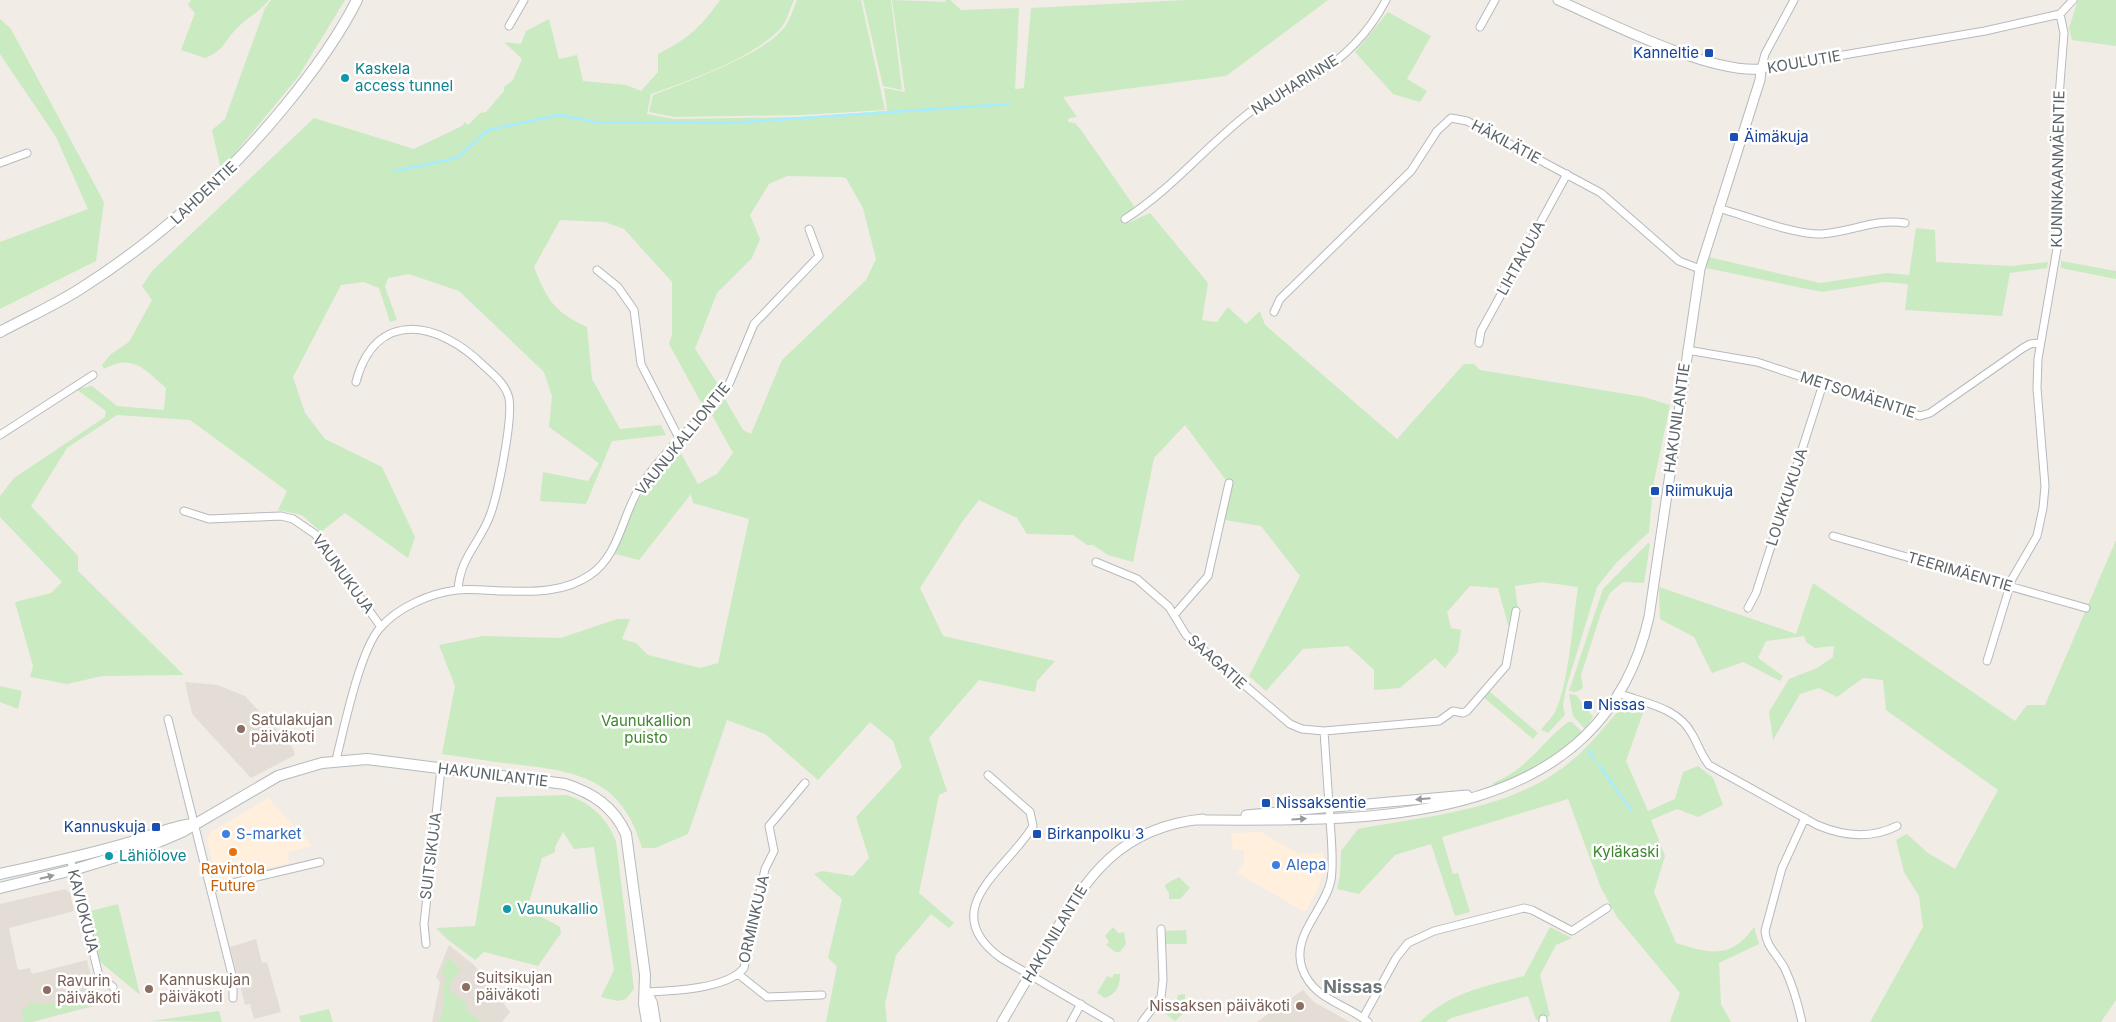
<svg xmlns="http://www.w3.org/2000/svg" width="2116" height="1022" font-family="Inter,sans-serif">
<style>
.commercial{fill:#ffefdc}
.education{fill:#e3ddd6}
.green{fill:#caeac1}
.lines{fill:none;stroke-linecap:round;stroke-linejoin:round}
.stream{stroke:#a7edff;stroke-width:2.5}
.minor-casing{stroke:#b6babd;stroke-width:9}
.tertiary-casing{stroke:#b6babd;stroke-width:11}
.secondary-casing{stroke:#b4bbbe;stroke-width:12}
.minor{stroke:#fff;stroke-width:7}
.tertiary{stroke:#fff;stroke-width:9}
.secondary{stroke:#fff;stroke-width:10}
.oneway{fill:#969a9c}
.transit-dot{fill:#1a4fb4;stroke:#fff;stroke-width:2}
.culture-dot{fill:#0f9aa8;stroke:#fff;stroke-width:2}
.education-dot{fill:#8d6e63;stroke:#fff;stroke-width:2}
.shop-dot{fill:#3f7fe0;stroke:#fff;stroke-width:2}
.food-dot{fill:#e8710a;stroke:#fff;stroke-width:2}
.labels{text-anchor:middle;stroke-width:5;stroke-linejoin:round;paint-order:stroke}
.transit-label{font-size:15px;fill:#164399;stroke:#fff;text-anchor:start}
.street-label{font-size:15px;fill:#5d6467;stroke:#fff}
.culture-label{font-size:15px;fill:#0d838f;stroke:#fff;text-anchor:start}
.education-label{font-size:15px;fill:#785e54;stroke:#fff;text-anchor:start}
.park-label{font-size:15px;fill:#3e852f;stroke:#fff}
.shop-label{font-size:15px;fill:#366cbe;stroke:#fff;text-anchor:start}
.food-label{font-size:15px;fill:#c56008;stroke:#fff}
.quarter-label{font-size:18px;font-weight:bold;fill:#6e7679;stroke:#fff}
</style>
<rect width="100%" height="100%" fill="#f1ece6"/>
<path class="commercial" d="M268 798 313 846 288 852 289 863 221 880 220 873H215L207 839 211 832Z
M1261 832 1299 854 1323 853V872L1318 889 1305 912 1237 873 1244 862V850H1233L1231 833Z"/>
<path class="education" d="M185 682 217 685 245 696 293 748 295 755 251 778 192 714Z
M65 889 70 893 74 911 9 928 17 967 19 970 30 968 32 974 87 960 98 1005 30 1022H0V904Z
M256 939 262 963 267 962 281 1012 254 1019 250 1004 245 1005 230 947Z
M449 945 474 965 496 992 510 1012 502 1022H432L440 982 436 977Z
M1303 990 1314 1002 1350 1022H1257Z"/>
<path class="green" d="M191 0H269C260 11 249 17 239 26 224 40 226 50 205 58L181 50 195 13 188 5Z
M271 0H345L298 77 221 170 212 130 225 119 265 8Z
M720 0H794C790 8 787 21 781 28 752 59 690 80 651 94L647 114 674 119 803 117 887 111 884 88 905 92 892 0 946 2 945 0H950L961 10 1019 8 1015 89 1024 88 1031 8 1187 0H1328L1226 76 1063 97 1077 117 1069 118 1068 122 1075 123 1081 130 1134 206 1128 223 1150 213 1208 283 1202 320 1217 322 1228 307 1246 324 1260 311 1265 325 1397 439 1464 364H1474L1480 370 1644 397 1670 405 1653 486 1649 532 1616 563 1597 587 1566 688 1563 705 1565 715 1548 733 1541 730C1545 724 1552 718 1555 712 1569 684 1573 619 1578 587L1542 582 1515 586 1518 610 1516 626 1508 625 1498 588 1470 586 1447 612 1451 628 1461 630 1458 652 1445 668 1435 658 1400 688 1374 690V670L1348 646 1303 649 1266 691 1249 676 1300 576 1261 526 1225 520 1231 487 1185 425 1154 458 1133 562 1108 555 1093 545H1087L1073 535 1027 534 1017 518 979 500 962 522 920 588 943 636 1055 661 1037 681 1035 692 979 680 929 738 947 791 939 795 919 893 954 923 949 928 931 914 896 955 885 1004 887 1022H826L837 966 828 958 842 899 814 874 822 871 853 876 869 858 856 817 902 767 893 741 870 722 818 780 765 734 727 720 688 834 655 848H642C623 782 583 772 521 765 495 762 468 758 442 754L455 686 439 645 483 636 561 638 617 619H630L622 639 636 643 648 655 700 668 718 663 749 519 693 503 691 494 639 560 615 554 637 501 679 450 698 484 717 474 733 453 712 415 725 399 743 430 751 434 782 360 866 280 876 259 863 208 846 178 840 177 787 176 769 184 750 215 760 239 752 258 717 293 695 349 718 384 703 406 669 344 672 335V282L624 229 605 222 560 220 534 267C547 300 554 312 587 327L592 379 620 429 661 425 666 435 612 441 586 504 540 501 543 472 588 481 599 463 549 427 552 396 544 372 459 291 409 274 388 278 385 287 397 320 390 322 379 288 364 282 341 285 293 377 305 413 325 439 382 467 415 537 408 558 345 513 321 532 302 515 278 510 287 491 190 420 117 415 67 448 31 506 78 556V571L184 675 102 676 67 684 30 677 33 666 15 602 51 593 62 582 0 517V496L14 478 105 417 106 411 76 389 92 386 117 406 164 410 166 388C145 370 133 353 104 369L102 365 111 354 129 342 152 300 142 286 153 270 314 118 414 149 462 126 465 122 468 125 480 113 486 112 504 91V87L513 80 522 59 504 42 521 44 526 31 549 19 559 59 577 55 583 81 626 85 641 91 658 72V54C689 38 700 28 720 0Z
M797 0H861L885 110 802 115 674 117 649 112 653 95C685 83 763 55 784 28 790 21 793 9 797 0Z
M863 0H891L902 90 883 86Z
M2078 0H2116V46L2072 40 2069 28Z
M1388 12 1431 36 1407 79 1427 91 1420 102 1393 94 1355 52Z
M0 19 11 29 104 202 96 261 0 309V242L88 209 56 137 0 54Z
M1916 228 1935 230 1936 262 2011 266 2048 262 2047 268 2010 273 2002 316 1905 310 1908 284 1884 282 1822 292 1706 268 1709 257 1820 283 1887 273 1909 275Z
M2061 261 2116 271V279L2061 268Z
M2116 540V1000L2101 1022H1870L1923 927 1919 896 1904 872 1896 840 1907 834 1928 853 1955 869 1998 790 1886 710 1883 680 1863 678 1837 697 1819 688 1800 694 1773 740 1769 712 1789 679 1817 668 1833 657 1834 646 1815 648 1806 642 1804 636 1766 641 1758 658 1783 676 1780 681 1743 662 1712 673 1694 637 1660 619 1659 587 1796 634 1813 583 2015 721 2027 705H2045Z
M1648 543 1650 544 1644 583 1623 582 1610 593 1602 610 1581 675 1583 688 1576 692 1569 691 1603 589Z
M0 686 22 691 18 709 0 702Z
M1489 691 1538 733 1533 739 1483 697Z
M1569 694 1576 695 1593 717 1585 729 1573 716Z
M1626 705 1644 710 1626 761 1648 811 1675 799 1683 772 1698 766 1713 778 1723 805 1698 817 1677 809 1651 820 1665 856 1654 892 1676 943C1711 954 1731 959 1754 927L1759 944 1719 963 1721 1004 1731 1022H1670L1680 993 1617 917 1601 888 1568 799 1442 837 1453 874 1458 873 1470 912 1455 916 1431 844 1395 855 1359 894 1337 889 1340 875 1341 851 1358 829C1432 815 1517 810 1576 757 1592 743 1606 725 1620 709Z
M1568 722H1572L1582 732C1553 759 1529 771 1494 786L1493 783C1531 767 1539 744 1568 722Z
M567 795C592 804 606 817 616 841L634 989 626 999 618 1001 601 997 614 970 594 847 574 849 563 832 555 847V852L542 858 527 909 560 927 561 933 538 966 484 952 475 960 448 940 436 928 475 926 496 797Z
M1179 877 1190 888 1180 899H1169V893L1165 887 1166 884Z
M118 904 140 995 99 961 87 912Z
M1113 927 1118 933 1124 932 1126 944 1120 952H1115L1106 945 1109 942 1105 936Z
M1550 927 1572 938 1556 945 1540 975 1550 1016 1536 1020 1528 996 1451 1018 1446 1022H1420C1448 993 1486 986 1524 976Z
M1186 930 1187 944H1164L1166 931Z
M448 958 461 969 449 985 451 987 449 990 467 1004 465 1008 481 1022H439L444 1007 443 984 447 978 441 973Z
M1114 974H1120C1120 985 1117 994 1105 998L1097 993 1107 976 1112 978Z
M90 994 92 1006 32 1022H24L21 1009 27 1008 30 1002 48 1004Z
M1185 994V1012L1175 1021 1166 1014 1176 1002 1178 995Z
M329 1009 333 1022H301L299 1016Z
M219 1011 222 1022 152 1021Z"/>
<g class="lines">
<path class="stream" d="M395 171 457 158 488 130 559 115 595 122 728 123 1009 104
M1589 751 1594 759
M1599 765 1631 810"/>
<defs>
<path id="minor" d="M1794 0 1765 54 1761 69 1985 31 2060 14 2073 0
M509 26 524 0
M1480 27 1495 0
M0 163 27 153
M1718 208C1747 216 1794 235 1822 234 1851 232 1877 218 1905 223
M1125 219C1172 189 1206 146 1250 112 1268 98 1290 90 1310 79 1342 60 1369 33 1386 0
M597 270 618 287 634 310 641 364 680 440
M1274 312 1280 299 1411 171 1437 131 1451 118 1467 121 1601 193 1679 261 1700 269
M1479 343 1481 331 1567 174
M1687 350 1757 362 1920 416 1930 413 2023 348 2030 344 2039 343
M356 382C376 307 440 322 484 366 493 374 504 383 508 395 515 412 497 499 489 518 478 545 460 558 458 590
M0 435 93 375
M184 511 209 519 281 516 293 519 315 534 381 627
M1833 536 2086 608
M1096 562 1137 579 1169 607 1186 635 1290 724 1302 729 1324 731 1439 721 1453 711 1463 713 1467 711 1506 666 1516 611
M1748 608 1756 593 1823 384
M1175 614 1208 576 1229 483
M1987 661 2012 579 2037 536 2043 508 2045 486 2037 388 2038 359 2058 243 2059 183 2057 122 2064 33 2060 14
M1618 693C1643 703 1678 707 1692 734 1698 744 1701 755 1709 765L1817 825C1843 836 1871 839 1897 826
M168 719 233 979V998
M1324 731C1326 761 1328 790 1330 819 1331 838 1334 861 1331 880 1325 910 1291 935 1302 968 1313 1000 1345 1003 1368 1022
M336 760C344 728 360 650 380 628 398 607 431 593 457 590 473 588 490 591 506 591 536 592 565 592 590 575 621 554 622 512 642 484 664 452 694 424 721 396L730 382 754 324 819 256 809 229
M988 775 1030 812 1033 826C1008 869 934 909 1001 958L1110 1022
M70 858 99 976 113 987
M211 888 320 862
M426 944 424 924 441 769
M738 974 767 997 822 995
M646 992C673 991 727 989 744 968L765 869 774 851 769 826 805 783
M1363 1018 1396 958 1408 943 1434 931 1524 908 1532 910 1572 931 1607 908
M1543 1019V1022
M1071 1022 1081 1004
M1142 1022 1161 997 1163 980 1161 929
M1802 1022C1798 1004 1793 986 1785 969 1778 955 1766 947 1765 931L1782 868 1805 818"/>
<path id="tertiary" d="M1246 815 1467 795
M1198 820C1370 821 1601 829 1649 617L1700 269 1760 80 1761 69C1709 74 1608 22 1558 0
M1002 1022C1018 995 1033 969 1049 942 1087 876 1120 827 1203 819"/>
<path id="secondary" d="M0 332C26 318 55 305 80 289 159 239 226 178 285 106 312 73 338 38 357 0
M0 874C44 864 88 855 131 842 151 836 172 826 193 824
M0 888 73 870 142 849 182 832 278 776 322 763 367 759 565 784C593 793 614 807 626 834L645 975 644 1004 647 1022
M646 992 652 1003 655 1022"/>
</defs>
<use href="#minor" class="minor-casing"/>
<use href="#tertiary" class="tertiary-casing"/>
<use href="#secondary" class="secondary-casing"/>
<use href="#minor" class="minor"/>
<use href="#tertiary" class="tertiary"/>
<use href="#secondary" class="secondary"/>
</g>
<defs><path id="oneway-solid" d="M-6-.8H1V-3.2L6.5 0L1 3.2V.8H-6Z" transform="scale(1.25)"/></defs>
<g class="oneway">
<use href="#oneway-solid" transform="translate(1423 799) rotate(175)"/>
<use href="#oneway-solid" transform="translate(1299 819) rotate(-4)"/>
<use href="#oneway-solid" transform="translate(47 877) rotate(-14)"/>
</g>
<g class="transit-dot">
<rect x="1704" y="48" width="10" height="10" rx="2.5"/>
<rect x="1729" y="132" width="10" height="10" rx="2.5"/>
<rect x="1650" y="486" width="10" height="10" rx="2.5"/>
<rect x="1583" y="700" width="10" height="10" rx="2.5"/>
<rect x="1261" y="798" width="10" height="10" rx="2.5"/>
<rect x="151" y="822" width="10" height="10" rx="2.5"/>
<rect x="1032" y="829" width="10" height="10" rx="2.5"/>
</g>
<g class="culture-dot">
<circle cx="345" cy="78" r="5"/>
<circle cx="109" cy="856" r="5"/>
<circle cx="507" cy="909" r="5"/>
</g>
<g class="education-dot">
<circle cx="241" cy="729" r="5"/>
<circle cx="466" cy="987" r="5"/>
<circle cx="149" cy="989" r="5"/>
<circle cx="47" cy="990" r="5"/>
<circle cx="1300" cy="1006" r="5"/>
</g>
<g class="shop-dot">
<circle cx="226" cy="834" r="5"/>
<circle cx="1276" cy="865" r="5"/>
</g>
<circle class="food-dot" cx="233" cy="852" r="5"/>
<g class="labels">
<g class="transit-label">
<text x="1699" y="58" text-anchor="end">Kanneltie</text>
<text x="1744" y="142">Äimäkuja</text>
<text x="1665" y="496">Riimukuja</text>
<text x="1598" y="710">Nissas</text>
<text x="1276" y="808">Nissaksentie</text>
<text x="146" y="832" text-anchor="end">Kannuskuja</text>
<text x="1047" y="839">Birkanpolku 3</text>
</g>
<g class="street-label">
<text transform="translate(1804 62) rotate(-10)" y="5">KOULUTIE</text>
<text transform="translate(1295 85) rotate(-32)" y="5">NAUHARINNE</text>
<text transform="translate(1506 142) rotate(28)" y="5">HÄKILÄTIE</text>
<text transform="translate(2058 169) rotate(-89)" y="5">KUNINKAANMÄENTIE</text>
<text transform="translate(204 193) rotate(-43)" y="5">LAHDENTIE</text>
<text transform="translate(1521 258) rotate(-61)" y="5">LIHTAKUJA</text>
<text transform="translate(1858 395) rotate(18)" y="5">METSOMÄENTIE</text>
<text transform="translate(1677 418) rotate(-82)" y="5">HAKUNILANTIE</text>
<text transform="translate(683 439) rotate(-51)" y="5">VAUNUKALLIONTIE</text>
<text transform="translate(1787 497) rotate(-72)" y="5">LOUKKUKUJA</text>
<text transform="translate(1960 572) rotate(16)" y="5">TEERIMÄENTIE</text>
<text transform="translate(343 574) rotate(54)" y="5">VAUNUKUJA</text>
<text transform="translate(1217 662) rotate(42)" y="5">SAAGATIE</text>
<text transform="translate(493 775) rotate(7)" y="5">HAKUNILANTIE</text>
<text transform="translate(431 856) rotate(-83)" y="5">SUITSIKUJA</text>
<text transform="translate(83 911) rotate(76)" y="5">KAVIOKUJA</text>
<text transform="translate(754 919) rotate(-77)" y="5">ORMINKUJA</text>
<text transform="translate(1055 934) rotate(-59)" y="5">HAKUNILANTIE</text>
</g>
<g class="culture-label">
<text x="355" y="74">Kaskela<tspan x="355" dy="17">access tunnel</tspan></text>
<text x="119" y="861">Lähiölove</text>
<text x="517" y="914">Vaunukallio</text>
</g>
<g class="education-label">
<text x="251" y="725">Satulakujan<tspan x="251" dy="17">päiväkoti</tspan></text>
<text x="476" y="983">Suitsikujan<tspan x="476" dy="17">päiväkoti</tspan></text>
<text x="159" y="985">Kannuskujan<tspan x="159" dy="17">päiväkoti</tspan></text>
<text x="57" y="986">Ravurin<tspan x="57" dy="17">päiväkoti</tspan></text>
<text x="1290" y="1011" text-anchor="end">Nissaksen päiväkoti</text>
</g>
<g class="park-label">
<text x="646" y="726">Vaunukallion<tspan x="646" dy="17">puisto</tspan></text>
<text x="1626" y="857">Kyläkaski</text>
</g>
<g class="shop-label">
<text x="236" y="839">S-market</text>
<text x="1286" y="870">Alepa</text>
</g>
<g class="food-label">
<text x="233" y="874">Ravintola<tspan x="233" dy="17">Future</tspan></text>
</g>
<g class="quarter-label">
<text x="1353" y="993">Nissas</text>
</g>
</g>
</svg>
